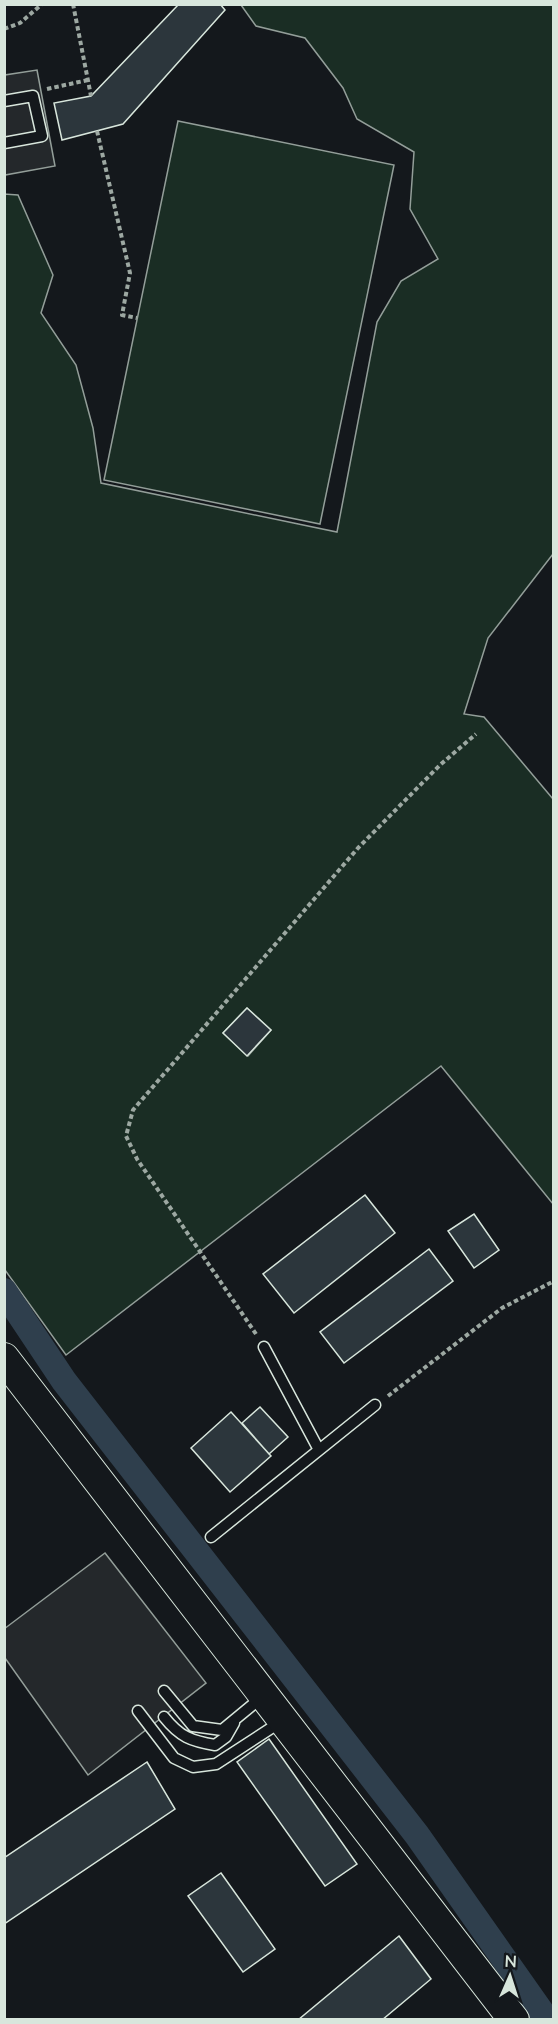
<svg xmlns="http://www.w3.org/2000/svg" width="558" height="2024" font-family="Lato,sans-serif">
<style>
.green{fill:#1a2d24;stroke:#939e99;stroke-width:1.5;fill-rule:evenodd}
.parking{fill:#24282b;stroke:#939e99;stroke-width:1.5}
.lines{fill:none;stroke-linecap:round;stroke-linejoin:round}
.canal{stroke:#2f3f4d;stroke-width:26}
.building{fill:#2c363c;stroke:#d8e6dc;stroke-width:1.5}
.lane-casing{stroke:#d8e6dc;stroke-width:13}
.secondary-casing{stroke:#d8e6dc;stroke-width:32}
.path{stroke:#9da8a2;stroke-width:4;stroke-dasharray:4.5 3;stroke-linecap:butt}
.lane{stroke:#14181c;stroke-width:10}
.secondary{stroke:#14181c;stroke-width:30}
</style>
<rect width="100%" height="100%" fill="#14181c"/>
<path class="green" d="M241 5H553V554L488 638 464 714 484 717 553 799V1204L441 1066 66 1355 5 1270 4 194 18 195 53 275 41 313 76 365 93 428 101 483 337 532 377 322 401 281 438 259 410 209 414 152 357 119 343 88 305 38 256 26ZM247 1008 271 1030 248 1056 223 1033Z
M178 121 394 165 320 524 104 480Z"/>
<path class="parking" d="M37 70 55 166 5 175V75Z
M105 1553 206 1683 88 1775 5 1658 4 1629Z"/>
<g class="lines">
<path class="canal" d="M4 1291 64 1381 417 1835 547 2020"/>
</g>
<path class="building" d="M179 4H220L225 10 123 124 62 140 54 103 91 96Z
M247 1008 271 1030 247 1056 223 1033Z
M365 1195 395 1233 294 1313 263 1274Z
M474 1214 499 1250 474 1268 448 1231Z
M429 1249 453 1281 344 1363 320 1332Z
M260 1407 288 1437 269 1454 242 1423Z
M231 1412 271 1456 230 1492 191 1448Z
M269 1739 357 1864 325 1886 237 1762Z
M147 1762 175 1809 4 1924V1858Z
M221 1873 275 1949 243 1972 188 1896Z
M399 1936 431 1979 382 2020H298Z"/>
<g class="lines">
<defs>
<path id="lane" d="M4 101 33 96 42 136 4 143
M264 1347 319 1450
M211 1537 375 1405
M164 1691 193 1726 222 1730 262 1697
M138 1711 174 1758 193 1767 216 1764 282 1721
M164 1717C180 1737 191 1741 215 1745L226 1737 234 1723"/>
<path id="secondary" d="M4 1358 514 2020"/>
</defs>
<use href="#lane" class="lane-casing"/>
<use href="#secondary" class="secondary-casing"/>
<path class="path" d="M73 4 91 96
M4 29 20 23 42 4
M47 89 88 80
M97 131 130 273 122 315 137 318
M256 1334 137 1159 126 1136 133 1110 358 848 440 765 476 734
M388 1396 502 1308 554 1281"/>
<use href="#lane" class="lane"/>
<use href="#secondary" class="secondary"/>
</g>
<rect width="558" height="2024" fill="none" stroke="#d8e6dc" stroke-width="12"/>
<g transform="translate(510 1976) rotate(3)" stroke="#14181c" stroke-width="4.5" paint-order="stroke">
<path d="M0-4.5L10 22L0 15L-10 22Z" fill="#d8e6dc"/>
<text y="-9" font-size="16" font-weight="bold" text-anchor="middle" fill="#d8e6dc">N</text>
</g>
</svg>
